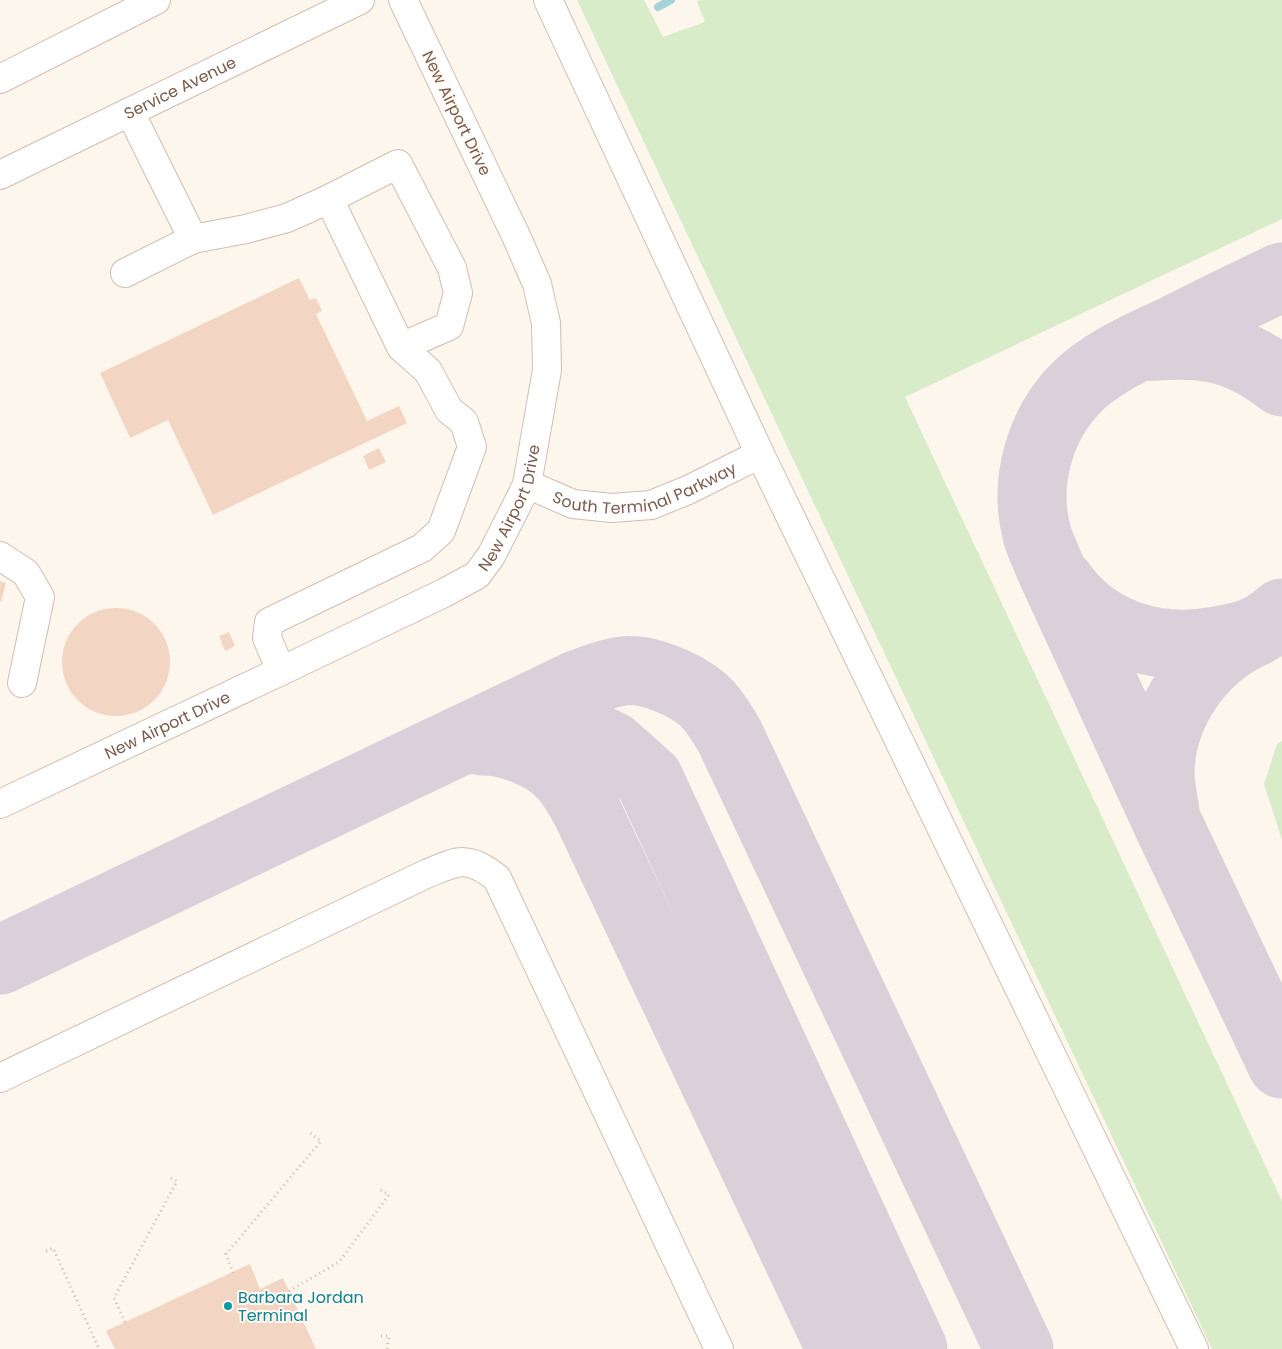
<svg xmlns="http://www.w3.org/2000/svg" width="1282" height="1349" font-family="Poppins,sans-serif">
<style>
.green{fill:#d8ecc9}
.lines{fill:none;stroke-linecap:round;stroke-linejoin:round}
.stream{stroke:#a5d3da;stroke-width:8}
.taxiway{stroke:#dbcfda;stroke-width:69}
.building{fill:#f3d5c3}
.minor-casing{stroke:#d1beb0;stroke-width:30}
.path{stroke:#d9b8a5;stroke-width:3;stroke-dasharray:1 4;stroke-linecap:butt}
.minor{stroke:#fff;stroke-width:28}
.culture-dot{fill:#0f9aa8;stroke:#fffaf3;stroke-width:2}
.labels{text-anchor:middle;stroke-width:4;stroke-linejoin:round;paint-order:stroke}
.street-label{font-size:16px;fill:#7a5c4d;stroke:#fffaf3}
.culture-label{font-size:16px;fill:#0d838f;stroke:#fffaf3;text-anchor:start}
</style>
<rect width="100%" height="100%" fill="#fdf6ec"/>
<path class="green" d="M577 0H644L663 37 705 22 697 2 700 0H1282V219L905 397 1282 1201V1349H1212Z
M1282 741V840L1264 784 1277 744Z"/>
<g class="lines">
<path class="stream" d="M658 7 671 0"/>
<path class="taxiway" d="M1282 277C1246 294 1211 311 1176 329 1142 345 1101 362 1075 389 1040 425 1024 481 1036 530 1038 542 1045 554 1049 565L1167 822 1282 1064
M1141 347C1198 342 1235 344 1282 382
M1059 581C1095 634 1156 652 1217 641 1244 637 1261 632 1282 613
M507 718 584 732 612 746 649 779 913 1349
M481 741C508 740 546 755 564 776 582 797 593 825 605 850L841 1349
M1165 811C1163 799 1160 786 1160 773 1161 713 1200 656 1255 632
M0 960 579 684C593 679 607 673 623 671 647 668 682 683 701 698 713 708 721 722 729 735L1019 1349"/>
</g>
<path class="building" d="M299 278 310 300 316 298 322 311 316 314 367 421 399 406 407 423 213 515 168 420 130 438 100 373Z
M379 448 386 462 369 470 363 456Z
M0 581 6 583 1 602H0Z
M62 662a54 54 0 1 1 108 0a54 54 0 1 1-108 0Z
M229 632 235 646 225 651 219 636Z
M250 1264 260 1289 283 1278 316 1349H115L106 1331Z"/>
<g class="lines">
<defs>
<g id="minor">
<path d="M548 0 760 454 1194 1349"/>
<path d="M0 79 156 0"/>
<path d="M130 112 193 239"/>
<path id="s1" d="M0 175 360 0"/>
<path d="M329 199 401 347"/>
<path d="M125 273 193 239 246 229 287 218 329 199 398 164 452 268 458 293 449 326 401 347 428 371 449 410 464 422 472 447 441 531 422 548 269 622 267 638 281 671"/>
<path id="s2" d="M527 484 573 504 612 508 651 505 688 490 760 454"/>
<path d="M0 556 26 573 40 597 22 683"/>
<path id="s3" d="M0 804 281 671 444 593 477 575 491 556 523 493 527 484 547 370 546 323 537 284 517 238 403 0"/>
<path d="M0 1078 426 874C459 860 467 855 497 878L719 1349"/>
</g>
</defs>
<use href="#minor" class="minor-casing"/>
<path class="path" d="M46 1251 53 1248 99 1349
M233 1273 226 1254 321 1141 310 1133
M289 1291 339 1262 389 1195 379 1189
M125 1322 114 1298 177 1181 168 1177
M381 1336H389L387 1349"/>
<use href="#minor" class="minor"/>
</g>
<circle class="culture-dot" cx="228" cy="1306" r="5"/>
<g class="labels">
<g class="street-label">
<text dy="6" stroke="none"><textPath href="#s1" startOffset="200">Service Avenue</textPath></text>
<text transform="translate(457 113) rotate(64)" y="6">New Airport Drive</text>
<text dy="6" stroke="none"><textPath href="#s2" startOffset="125">South Terminal Parkway</textPath></text>
<text dy="6" stroke="none"><textPath href="#s3" startOffset="605">New Airport Drive</textPath></text>
<text dy="6" stroke="none"><textPath href="#s3" startOffset="185">New Airport Drive</textPath></text>
</g>
<g class="culture-label">
<text x="238" y="1303">Barbara Jordan<tspan x="238" dy="18">Terminal</tspan></text>
</g>
</g>
</svg>
